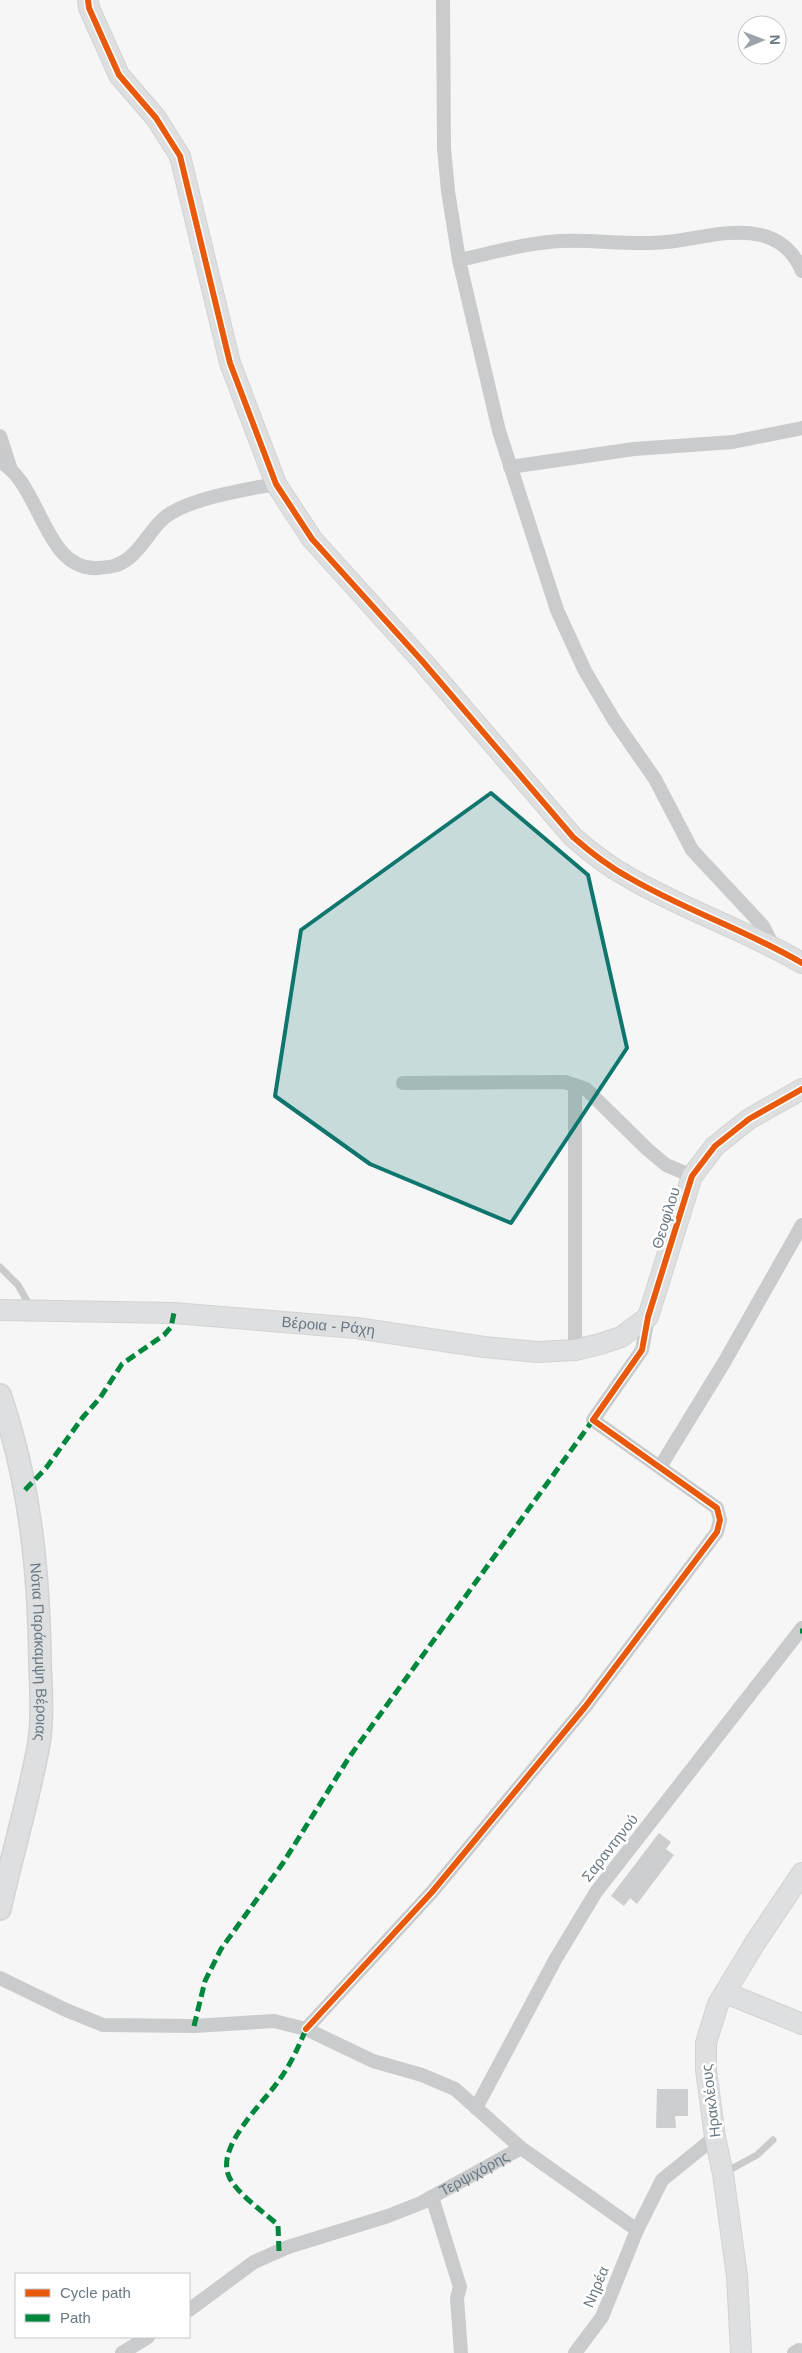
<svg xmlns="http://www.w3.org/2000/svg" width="802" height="2353" font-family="Helvetica,sans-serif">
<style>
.building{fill:#cdcecf}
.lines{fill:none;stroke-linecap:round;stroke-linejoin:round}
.secondary-casing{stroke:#d2d3d3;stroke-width:22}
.primary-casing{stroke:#d2d3d4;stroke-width:24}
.lane{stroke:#c9cbcc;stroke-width:7}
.street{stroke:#c9cbcc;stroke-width:14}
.secondary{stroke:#dedfe0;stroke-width:20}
.primary{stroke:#dedfe0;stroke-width:21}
.quiet{stroke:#00873e;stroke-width:5;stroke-dasharray:10 5;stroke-linecap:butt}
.cycleway-casing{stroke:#fff;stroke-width:9}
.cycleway{stroke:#e8590c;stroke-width:6}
.marked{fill:#0f766e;fill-opacity:0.2;stroke:#0f766e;stroke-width:4;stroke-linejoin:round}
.labels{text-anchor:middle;stroke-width:5;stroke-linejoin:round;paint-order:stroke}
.street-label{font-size:15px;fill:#6a7882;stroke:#fff}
</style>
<rect width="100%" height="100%" fill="#f6f6f6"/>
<path class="building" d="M659 1833 671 1842 666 1849 674 1855 637 1904 630 1898 624 1906 611 1896Z
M657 2089H688V2116H675L676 2128H656Z"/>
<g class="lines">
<defs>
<g id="secondary">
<path d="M88 0 89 8 119 75 156 118 180 156 230 363 276 484 312 539 423 662 573 837C590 852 608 866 628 877 684 910 746 930 802 963"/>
<path id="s2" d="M0 1310 174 1313 356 1328 484 1347 537 1352 575 1350 600 1344 621 1337 648 1317 692 1176 715 1146 749 1119 802 1089"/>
<path d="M726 1993 802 2024"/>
<path d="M741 2353 737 2276 723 2174 715 2137 706 2070V2043L718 2004 755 1943 802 1873"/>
</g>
<g id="primary">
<path id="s3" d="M0 1395C30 1482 39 1572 40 1664 41 1689 43 1718 39 1743 29 1799 12 1854 0 1909"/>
</g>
</defs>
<use href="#secondary" class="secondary-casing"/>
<use href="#primary" class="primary-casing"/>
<path class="lane" d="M0 1267 18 1285 31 1308
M724 2173 757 2155 773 2140"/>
<g class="street">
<path d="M443 0 444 148 448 191 459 260 499 431 557 610 585 671 614 720 655 779 692 850 763 926 773 946"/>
<path d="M459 260C492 253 526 243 560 241 595 239 631 246 666 242 697 239 730 228 761 235 781 240 794 252 802 271"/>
<path d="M0 436 10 467"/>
<path d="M0 462C41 483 44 572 98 568 111 567 119 566 129 558 143 547 151 529 164 518 186 499 247 489 276 484"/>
<path d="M510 467 634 449 733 442 802 428"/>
<path d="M403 1083 565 1082 586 1089 647 1149 666 1165 692 1176"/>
<path d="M575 1085V1350"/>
<path d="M660 1467 725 1361 802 1225"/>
<path d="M0 1978 66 2010 103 2025 194 2026 274 2021 306 2029 373 2061 422 2075 455 2089 521 2148 637 2230"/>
<path d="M306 2029 432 1892 585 1707 717 1532 720 1520 717 1508 593 1420 642 1350 648 1317"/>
<path d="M476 2108 555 1960 596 1892 802 1628"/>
<path d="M432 2197 460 2287 457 2298 461 2353"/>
<path id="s1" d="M189 2310 254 2262 288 2247 388 2216 421 2203 521 2148"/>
<path d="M122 2353 148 2337"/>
<path d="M575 2353 602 2317 637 2230 662 2180 715 2137"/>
<path d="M794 2353 799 2350 802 2351"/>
</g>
<use href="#secondary" class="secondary"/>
<use href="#primary" class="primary"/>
<path class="quiet" d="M25 1490 46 1468 83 1417 100 1398 122 1364 164 1335 171 1327 174 1313
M800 1631H802
M194 2026 205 1981 221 1949 283 1863 350 1756 593 1420
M279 2251 278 2225C265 2213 233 2191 228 2174 218 2145 262 2104 277 2083 290 2066 298 2048 306 2029"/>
<defs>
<path id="cycleway" d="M88 0 89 8 119 75 156 118 180 156 230 363 276 484 312 539 423 662 573 837C590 852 608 866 628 877 684 910 746 930 802 963
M306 2029 432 1892 585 1707 717 1532 720 1520 717 1508 593 1420 642 1350 648 1317 692 1176 715 1146 749 1119 802 1089"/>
</defs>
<use href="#cycleway" class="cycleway-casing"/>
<use href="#cycleway" class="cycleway"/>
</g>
<path class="marked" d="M491 793 588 875 627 1048 511 1223 370 1164 275 1096 301 930Z"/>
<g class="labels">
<g class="street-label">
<text transform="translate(666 1218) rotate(-73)" y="5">Θεοφίλου</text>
<text dy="5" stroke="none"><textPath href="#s2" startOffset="329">Βέροια - Ράχη</textPath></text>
<text dy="5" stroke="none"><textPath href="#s3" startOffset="261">Νότια Παράκαμψη Βέροιας</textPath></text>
<text transform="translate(610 1848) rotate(-52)" y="5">Σαραντηνού</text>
<text transform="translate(711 2101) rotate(-97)" y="5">Ηρακλέους</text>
<text dy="5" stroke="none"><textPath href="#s1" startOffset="319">Τερψιχόρης</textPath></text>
<text transform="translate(596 2287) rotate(-67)" y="5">Νηρέα</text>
</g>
</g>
<rect x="15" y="2273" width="175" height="65" fill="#ffffff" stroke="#c3c9cd"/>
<rect x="25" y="2289" width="25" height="8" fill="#e8590c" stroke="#c3c9cd"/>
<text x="60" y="2298" font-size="15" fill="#6a7882">Cycle path</text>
<rect x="25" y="2314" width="25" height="8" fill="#00873e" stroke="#c3c9cd"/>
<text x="60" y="2323" font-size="15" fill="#6a7882">Path</text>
<g transform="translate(762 40) rotate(89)"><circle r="24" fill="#ffffff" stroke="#c3c9cd"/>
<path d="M0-4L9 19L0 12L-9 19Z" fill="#9ba4ab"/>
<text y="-8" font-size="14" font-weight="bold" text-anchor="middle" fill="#6a7882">N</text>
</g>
</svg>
